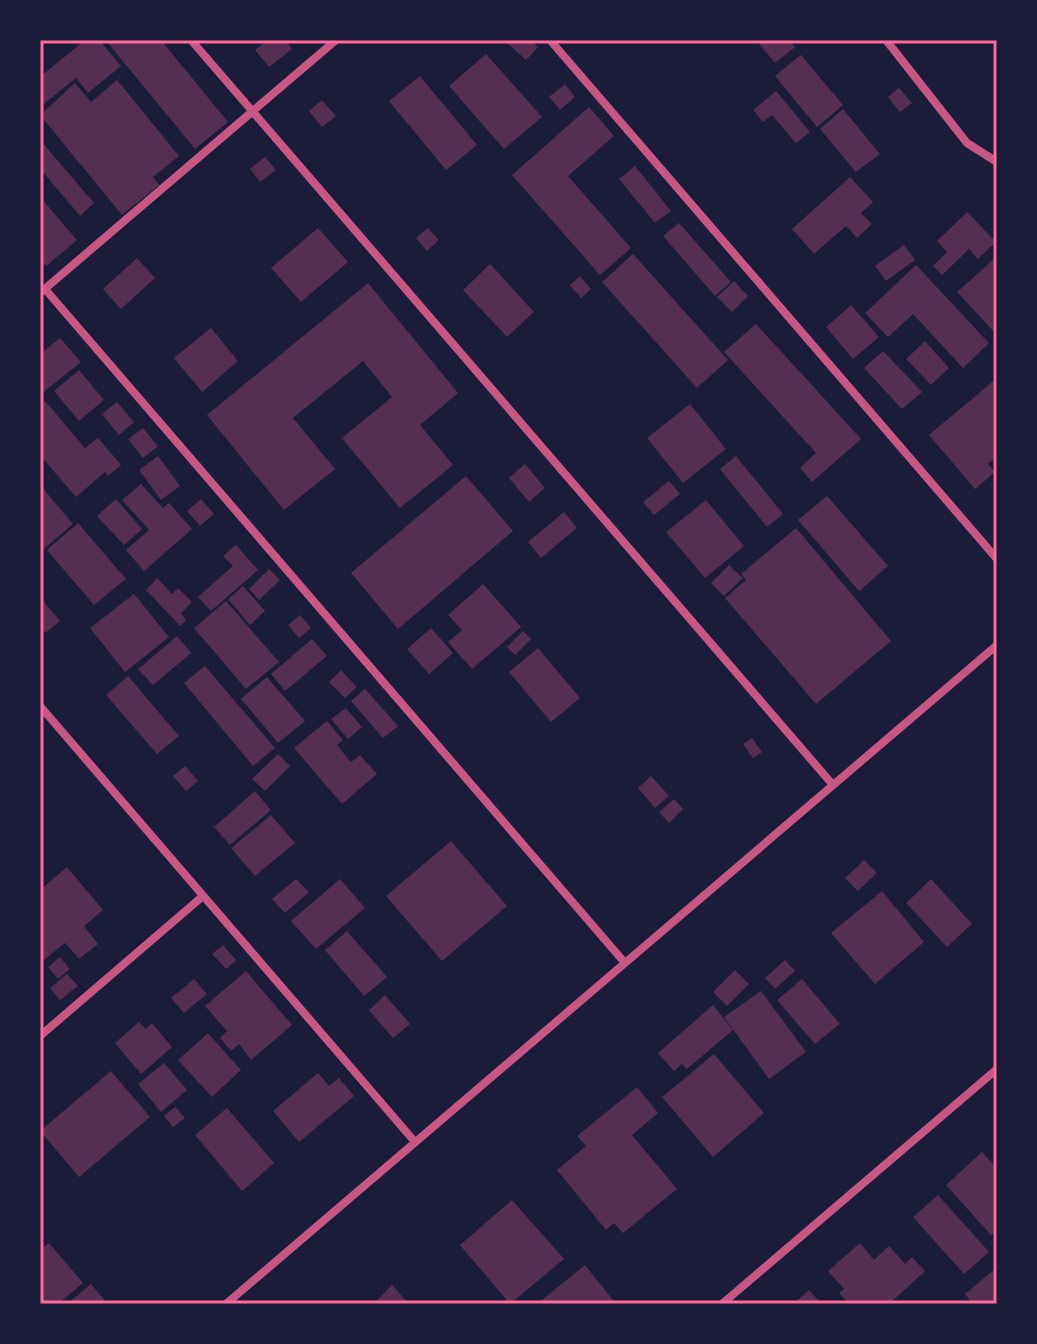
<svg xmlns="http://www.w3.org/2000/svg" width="1037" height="1344" font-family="Cabin,sans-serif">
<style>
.building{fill:#542f53}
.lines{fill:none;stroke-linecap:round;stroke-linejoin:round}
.minor{stroke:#c65784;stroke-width:8}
.neatline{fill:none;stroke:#ff6b9d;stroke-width:3}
</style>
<rect width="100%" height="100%" fill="#1b1b3a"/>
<path class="building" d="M85 40H99L121 66 88 93 76 78 40 107V77Z
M112 40H161L228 122 195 149 108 43Z
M268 40H285L292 49 269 67 255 50Z
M504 40H531L538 47 526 60Z
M756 40H789L795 47 775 63Z
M486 54 542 117 504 149 449 86Z
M801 55 843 105 817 127 775 76Z
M420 76 477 145 446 170 389 101Z
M117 80 179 156 153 177 159 185 122 215 40 115 75 83 91 102Z
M565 84 575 97 560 110 549 97Z
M899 88 912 103 900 112 888 97Z
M776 91 810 132 796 143 772 115 763 122 753 110Z
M322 100 336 116 322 127 309 111Z
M589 107 614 136 568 176 631 248 600 275 512 175Z
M843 109 880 154 856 172 820 129Z
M40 140 94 203 80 216 43 172 40 174Z
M265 157 276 170 260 182 250 169Z
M635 166 671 211 655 223 619 179Z
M850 177 873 202 861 213 872 224 857 238 846 226 814 254 792 229Z
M40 197 77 240 46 266 40 259Z
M967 212 996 242 978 259 969 249 942 275 933 266 947 252 937 241Z
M679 223 731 282 715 296 663 236Z
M318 228 348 262 301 302 271 268Z
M428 228 439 240 427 251 416 238Z
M904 245 915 260 886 281 875 266Z
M633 254 728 360 697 388 602 282Z
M137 258 155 278 121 309 103 289Z
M995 258 997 260V335L957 292Z
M490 264 534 312 507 337 463 290Z
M916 265 989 343 963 368 913 314 888 337 865 313Z
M580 276 591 289 581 298 570 285Z
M734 281 748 296 732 312 717 297Z
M368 283 458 393 420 425 453 465 400 508 342 438 392 397 363 361 293 418 335 469 284 510 207 415Z
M851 305 879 337 853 359 826 327Z
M756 324 861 439 812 482 800 468 816 453 724 352Z
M211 328 238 361 202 392 174 358Z
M60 338 81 362 40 395V354Z
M925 341 949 368 931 385 906 359Z
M883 351 922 392 902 409 864 368Z
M79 370 104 400 79 421 54 391Z
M997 378V457L988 464 995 472 975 489 929 435Z
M45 401 85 448 98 438 121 465 108 476 105 472 76 497 40 455V405Z
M117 402 134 422 119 435 102 414Z
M690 404 726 449 683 483 647 438Z
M143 428 158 446 143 458 128 439Z
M158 456 180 486 161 500 139 470Z
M736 456 783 514 767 527 720 469Z
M525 464 545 488 529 502 509 478Z
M466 476 513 531 398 629 351 573Z
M669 481 680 494 654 515 643 502Z
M141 484 163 508 169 503 192 529 144 571 126 550 149 530 122 500Z
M40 485 73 524 40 552Z
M827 496 888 566 859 591 798 520Z
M116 499 142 529 124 545 97 516Z
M201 499 214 514 200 526 187 511Z
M706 500 744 546 705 578 666 532Z
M564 512 577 528 541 558 528 542Z
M78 523 126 579 94 605 47 550Z
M796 528 891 641 816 704 725 598 746 580 741 574Z
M236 545 258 570 211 611 198 597 233 566 223 556Z
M729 565 743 578 724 596 711 583Z
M269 569 280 580 259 600 249 589Z
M157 578 172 594 178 588 192 602 181 613 186 620 180 626 146 590Z
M483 584 521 627 472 669 448 642 462 630 448 615Z
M243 586 265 611 250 625 228 599Z
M134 594 169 637 125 672 90 628Z
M40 597 60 621 45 633 40 627Z
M226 601 279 662 246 689 194 628Z
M300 615 311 628 299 638 288 625Z
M431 628 453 653 429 674 407 649Z
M523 631 531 639 515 655 507 647Z
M177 636 191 653 153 685 138 669Z
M312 639 327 656 285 691 271 674Z
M538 648 580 698 551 722 509 672Z
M205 666 275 748 253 766 184 683Z
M341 670 357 687 345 698 329 682Z
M128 676 179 736 157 754 106 695Z
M267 677 305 721 278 743 241 699Z
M365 689 398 726 383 738 351 701Z
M346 708 362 727 348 739 331 719Z
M327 721 343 740 337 745 351 762 360 755 377 774 342 804 294 748Z
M752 738 762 752 753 758 743 744Z
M278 754 290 766 265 791 252 779Z
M185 766 198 781 186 791 173 776Z
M651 776 669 796 655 808 638 788Z
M255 791 271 810 230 845 214 827Z
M674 799 683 809 669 823 659 812Z
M271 815 295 843 255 876 231 848Z
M451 841 507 906 442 961 386 896Z
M864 860 877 873 858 891 845 878Z
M67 867 103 910 84 926 98 944 79 959 65 943 44 960 40 955V890Z
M296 879 309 892 285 913 272 899Z
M340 879 365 908 316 949 291 921Z
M931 879 972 924 947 947 906 903Z
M882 891 924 942 875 984 831 933Z
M347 931 387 977 364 996 325 950Z
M223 945 236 960 226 969 212 954Z
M60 957 70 969 58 979 48 967Z
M785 960 795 971 775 989 765 978Z
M735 970 749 984 727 1006 713 992Z
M246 971 292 1025 251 1060 239 1044 231 1051 220 1038 227 1031 205 1006Z
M67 974 78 986 60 1000 50 988Z
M194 979 207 994 184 1013 171 998Z
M802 979 840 1024 815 1044 777 1000Z
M761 991 806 1052 769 1079 724 1017Z
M385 995 410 1024 393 1038 369 1010Z
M713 1005 733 1030 687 1069 682 1064 674 1071 658 1053Z
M139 1022 146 1029 152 1023 172 1047 141 1074 115 1043Z
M208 1033 241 1070 212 1097 178 1060Z
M714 1054 764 1113 713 1157 662 1097Z
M164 1063 187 1090 161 1112 138 1084Z
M111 1071 150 1117 79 1177 40 1131Z
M318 1073 329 1086 339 1078 354 1096 299 1142 273 1111Z
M637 1087 658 1113 632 1135 677 1189 623 1233 614 1223 606 1230 557 1170 586 1146 577 1136Z
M175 1107 185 1118 173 1127 164 1116Z
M227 1108 274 1163 242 1191 195 1135Z
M982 1152 997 1168V1230L991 1235 946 1185Z
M938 1195 989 1252 964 1274 913 1217Z
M512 1200 564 1259 510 1304 460 1245Z
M49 1243 83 1283 58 1304H40V1250Z
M860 1243 874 1260 889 1246 905 1264 912 1257 925 1271 889 1304H849L839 1293 844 1289 828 1271Z
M585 1265 616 1304H537Z
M994 1270 997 1304H973L965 1294Z
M91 1284 108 1304H67Z
M392 1285 409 1304H374Z
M809 1290 822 1304H793Z"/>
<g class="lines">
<path class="minor" d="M191 40 833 785
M550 40 997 559
M886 40 967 143 997 162
M45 289 625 963
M40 293 336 40
M40 706 415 1142
M40 1036 203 896
M226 1304 997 645
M722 1304 997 1069"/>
</g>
<rect width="1037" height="1344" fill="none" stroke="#1b1b3a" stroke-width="84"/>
<rect x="42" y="42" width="953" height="1260" class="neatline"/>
</svg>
